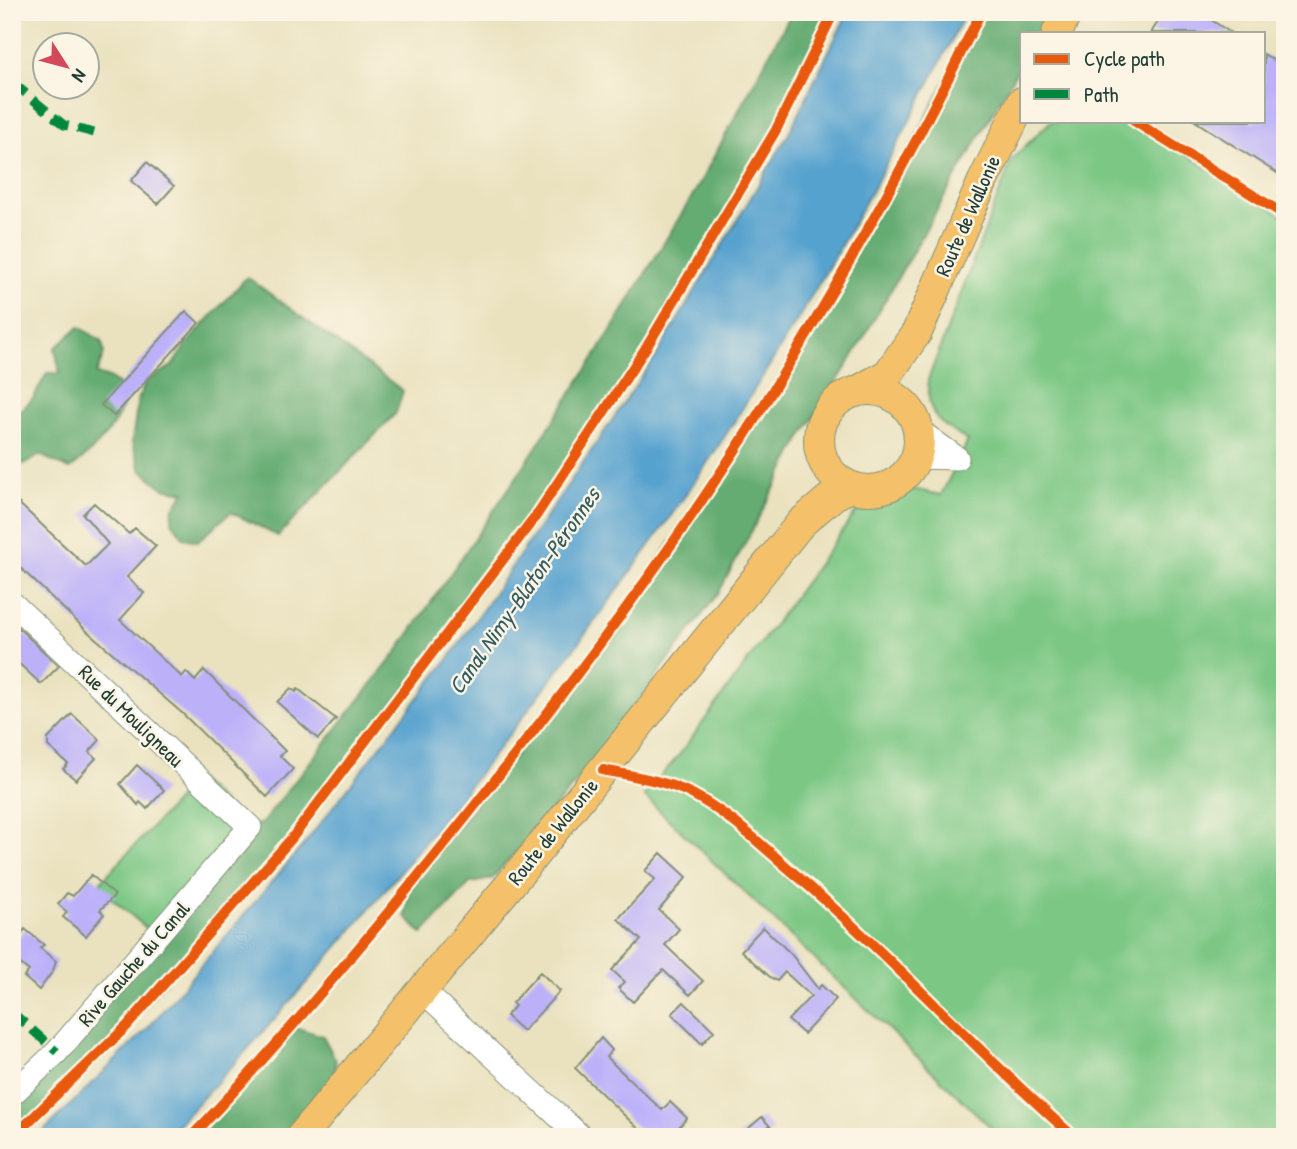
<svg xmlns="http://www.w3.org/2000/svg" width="1297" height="1149" font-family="'Patrick Hand',sans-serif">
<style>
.green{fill:#7cc784;stroke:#4e825c;stroke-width:2}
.forest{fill:#65ac72;stroke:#427453;stroke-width:2}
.water{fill:#57a2cf;stroke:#3b7082;stroke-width:2}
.building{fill:#bcb1f9}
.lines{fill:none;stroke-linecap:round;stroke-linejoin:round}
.minor-casing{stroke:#84907a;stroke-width:25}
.major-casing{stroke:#84907a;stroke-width:32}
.minor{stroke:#fff;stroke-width:23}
.major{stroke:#f4c16a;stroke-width:30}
.quiet{stroke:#00873e;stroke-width:9;stroke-dasharray:18 9;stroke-linecap:butt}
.cycleway-casing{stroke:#fcf5e5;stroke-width:15}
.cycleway{stroke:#e8590c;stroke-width:10}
.labels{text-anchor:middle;stroke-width:5;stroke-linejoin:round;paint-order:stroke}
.street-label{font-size:21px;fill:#1f3d34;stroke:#fcf5e5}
.water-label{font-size:23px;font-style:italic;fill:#305b62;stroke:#fcf5e5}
</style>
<rect width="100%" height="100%" fill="#fcf5e5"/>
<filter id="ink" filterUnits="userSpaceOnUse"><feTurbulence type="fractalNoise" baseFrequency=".0143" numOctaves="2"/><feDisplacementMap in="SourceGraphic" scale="14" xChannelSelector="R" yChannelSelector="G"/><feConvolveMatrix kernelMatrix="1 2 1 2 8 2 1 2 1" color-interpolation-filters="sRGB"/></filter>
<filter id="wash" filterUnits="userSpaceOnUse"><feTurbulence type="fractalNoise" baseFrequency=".00686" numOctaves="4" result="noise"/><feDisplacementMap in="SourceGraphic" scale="28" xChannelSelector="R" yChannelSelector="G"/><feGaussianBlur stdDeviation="1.57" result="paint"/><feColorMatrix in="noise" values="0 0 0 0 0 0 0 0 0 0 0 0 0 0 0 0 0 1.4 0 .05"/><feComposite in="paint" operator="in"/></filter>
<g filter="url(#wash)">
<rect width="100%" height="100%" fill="#eae2bf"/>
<path class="green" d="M1051 121H1133L1285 217V1137H1001L644 796 680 754 857 511 890 503 913 489 941 495 968 441C938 422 927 418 928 380L1012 159Z
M197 779 250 827 157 937 97 886Z"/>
<path class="forest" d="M792 12H834L776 130 649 343 536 516 292 838 127 1026 12 1137V1094L250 827 262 823 397 652 518 475 600 349 696 190Z
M981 12H1047L1036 33H1022V62L849 363 802 436 719 592 585 772 492 879 470 883 422 934 405 916 410 886 521 748 643 582 744 437 854 255Z
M247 277 403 391 396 413 278 536 231 512 198 541 184 538 172 522 173 509 185 492 163 488 141 470 132 442 138 400 146 381 172 366 187 343Z
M79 327 102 341 104 354 96 374C159 388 95 451 70 469L40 455 27 463 12 465V411L23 409 34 397 47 373H60L55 348Z
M294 1027 323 1036 336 1061 330 1103 301 1137H191Z"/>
<path class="water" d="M848 12H966C898 147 825 279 744 406 690 493 629 575 568 657 443 825 311 985 166 1137H38L149 1027 305 843 453 653 658 353 788 135Z"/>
<g id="blocks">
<path class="building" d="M1164 12H1199L1231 33H1151Z
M1264 54 1285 68V178L1195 121H1264Z
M147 162 174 186 158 204 131 181Z
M186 311 199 323 114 416 101 405Z
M12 497 86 566 108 544 83 514 94 503 129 534 135 528 156 546 127 577 144 593 120 620 182 677 186 672 195 681 204 670 285 751 280 756 293 769 267 797 182 713 87 631 12 560Z
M12 622 59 666 41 684 12 657Z
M291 688 296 692 298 689 336 719 318 739 277 702Z
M72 714 100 740 89 752 96 758 76 780 63 769 68 764 48 746V739Z
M137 765 164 790 147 809 140 802 138 805 120 784Z
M661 853 687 877 659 910 679 929 665 945 703 981 690 995 663 970 633 1002 618 988 625 982 612 970 641 940 618 919 655 879 645 871Z
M91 875 115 895 100 910 104 914 86 936 63 917 67 912 58 904 67 893 73 896Z
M763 927 791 954 818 989 821 985 836 999 804 1034 788 1020 811 996 785 972 777 981 770 977 741 951Z
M25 929 44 945 40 948 56 961 53 971 39 990 24 977 29 971 12 957V945Z
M540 972 560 991 523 1031 506 1016 515 1006 512 1003Z
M684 1002 714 1031 702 1044 672 1014Z
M601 1038 612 1050 606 1057 662 1110 670 1102 687 1118 679 1127 689 1137H647L575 1068Z
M762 1117 773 1130 765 1137H738Z"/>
</g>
</g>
<g filter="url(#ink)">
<use href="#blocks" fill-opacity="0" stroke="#84907a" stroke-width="2"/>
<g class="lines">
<defs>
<path id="minor" d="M918 430 957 458
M916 457 957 458
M12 603 250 827 57 1052 12 1094
M423 991 581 1137"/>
<path id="major" d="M1057 33 1067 12
M819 440a50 50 0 1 1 100 0a50 50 0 1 1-100 0Z
M856 392 888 374 917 332 983 181 1022 102
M301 1137 522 870 801 523 834 495 851 487"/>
</defs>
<use href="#minor" class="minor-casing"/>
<use href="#major" class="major-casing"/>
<use href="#minor" class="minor"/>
<use href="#major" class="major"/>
<path class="quiet" d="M12 82 64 125 94 133
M12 1012 57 1052"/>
<defs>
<path id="cycleway" d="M1134 121 1285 215
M603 770C632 776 663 780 690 793 729 813 762 846 795 874 892 957 978 1053 1074 1137
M13 1137 127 1026 292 838 536 516 649 343 776 130 834 12
M191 1137C281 1043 363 944 445 843 550 712 654 577 745 435 831 299 911 157 981 12"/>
</defs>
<use href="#cycleway" class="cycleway-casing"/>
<use href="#cycleway" class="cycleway"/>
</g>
</g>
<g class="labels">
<g class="street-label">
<text transform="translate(968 216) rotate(-66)" y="7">Route de Wallonie</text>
<text transform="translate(131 716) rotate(44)" y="7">Rue du Mouligneau</text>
<text transform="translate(553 832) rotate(-51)" y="7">Route de Wallonie</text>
<text transform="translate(134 964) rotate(-49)" y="7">Rive Gauche du Canal</text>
</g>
<g class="water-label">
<text transform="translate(524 591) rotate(-55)" y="8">Canal Nimy-Blaton-Péronnes</text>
</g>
</g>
<rect width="1297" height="1149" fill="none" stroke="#fcf5e5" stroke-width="42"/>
<rect x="1020" y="32" width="245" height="91" fill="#fcf5e5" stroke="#a4ab9e" stroke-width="2"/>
<rect x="1034" y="54" width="35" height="10" fill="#e8590c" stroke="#a4ab9e" stroke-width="2"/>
<text x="1084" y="66" font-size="21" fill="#1f3d34">Cycle path</text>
<rect x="1034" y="89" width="35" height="10" fill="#00873e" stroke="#a4ab9e" stroke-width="2"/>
<text x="1084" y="102" font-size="21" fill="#1f3d34">Path</text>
<g transform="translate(66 66) rotate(126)"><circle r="33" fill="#fcf5e5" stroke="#a4ab9e" stroke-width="2"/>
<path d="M0-5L12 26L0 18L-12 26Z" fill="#d1495b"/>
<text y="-10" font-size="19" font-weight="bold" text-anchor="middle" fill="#1f3d34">N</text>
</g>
</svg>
